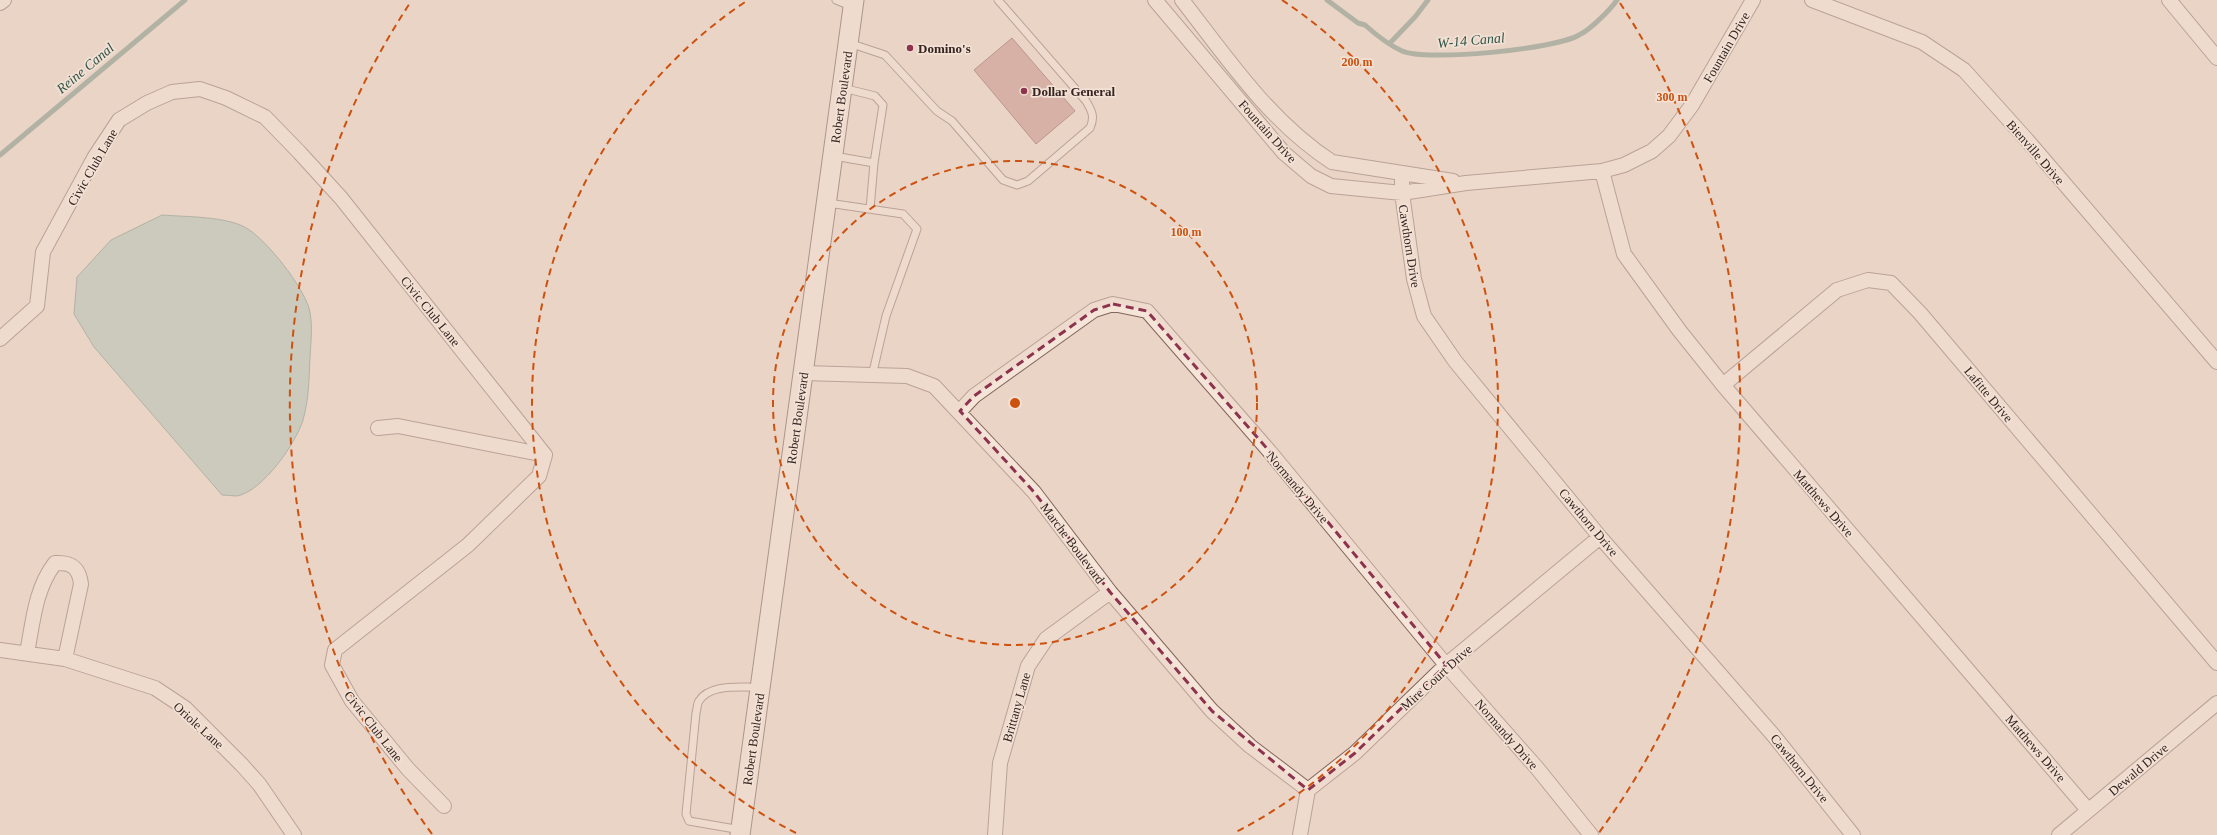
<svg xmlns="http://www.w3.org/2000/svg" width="2217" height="835" font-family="'Times New Roman',serif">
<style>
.water{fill:#a7beb0;stroke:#6e8b7b}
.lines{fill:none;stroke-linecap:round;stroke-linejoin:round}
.stream{stroke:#6e8b7b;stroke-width:5}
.building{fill:#c4877f;stroke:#804b45}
.service-casing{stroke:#83665d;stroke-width:9}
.minor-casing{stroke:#83665d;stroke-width:16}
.secondary-casing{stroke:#654840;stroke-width:21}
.service{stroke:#f5e4d8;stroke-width:7}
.minor{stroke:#f5e4d8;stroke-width:14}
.secondary{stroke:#f5e4d8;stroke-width:19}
.marked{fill:none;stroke:#8d334e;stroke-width:3;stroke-dasharray:8 5;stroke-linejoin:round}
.ring{fill:none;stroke:#cd510f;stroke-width:2;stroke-dasharray:7 5}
.poi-dot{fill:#8d334e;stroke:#f2e1d4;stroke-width:1.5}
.labels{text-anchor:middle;stroke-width:3.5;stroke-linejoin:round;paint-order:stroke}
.street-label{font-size:13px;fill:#352420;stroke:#f2e1d4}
.poi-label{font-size:13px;font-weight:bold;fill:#352420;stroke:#f2e1d4;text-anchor:start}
.water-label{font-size:14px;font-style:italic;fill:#305347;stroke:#f2e1d4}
.centre{fill:#cd510f;stroke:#f2e1d4;stroke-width:2}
.ring-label{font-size:12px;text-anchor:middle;font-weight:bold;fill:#cd510f;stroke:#f2e1d4;stroke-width:3.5;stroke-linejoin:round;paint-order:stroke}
</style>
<rect width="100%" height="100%" fill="#ead4c6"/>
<path class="water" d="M162 215C186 217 228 216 248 229 269 243 301 284 309 308 313 324 311 340 310 357 309 378 309 399 303 420 296 443 263 491 237 496 232 496 227 495 222 495L94 347 74 314 77 277 111 240Z"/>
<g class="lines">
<path class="stream" d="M1327 0 1358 23 1365 25C1375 34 1389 45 1402 51 1427 62 1556 49 1579 35 1590 30 1610 10 1617 0
M1390 43 1415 17 1428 0
M0 155 185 0"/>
</g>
<path class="building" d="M1012 38 1075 111 1036 144 974 70Z"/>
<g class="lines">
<defs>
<path id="service" d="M836 0 851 6
M849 43 885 55 937 111 952 121 1003 180 1017 185 1028 181 1090 128C1095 117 1092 111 1086 101L998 0
M843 88 875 96 883 105 874 163 870 209
M834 156 874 163
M828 203 903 214 917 229 886 316 872 376
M741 830 689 821 686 814 696 713C697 710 697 704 699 701 710 683 741 688 759 687"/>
<path id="minor" d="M1155 0 1284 153 1311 176 1331 186 1402 193 1466 183 1602 171 1624 165 1652 151 1669 136 1692 105 1753 0
M1182 0C1227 58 1270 122 1332 162L1453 181
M1812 0 1922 42 1964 70 2027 140 2217 362
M2169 0 2217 58
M0 3 4 0
M1602 171 1624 254 1679 330 1723 385 2088 810
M1402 173V193L1414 279 1424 316 1455 361 1600 537 1774 736 1853 835
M0 339 37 306 43 252 94 158 119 120 147 103 172 92 200 89 226 98 265 117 299 152 341 198 545 455 539 476 468 545 335 650 332 665 352 701 408 769 444 806
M803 373 907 376 934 386 1034 492 1110 592 1212 711 1250 746 1308 790
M1723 385 1837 290 1868 280 1891 283 1920 313 2217 663
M960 411 974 396 1094 310 1113 304 1147 311 1270 452 1446 665 1537 768 1591 835
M378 428 398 426 545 455
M0 650 65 659 155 688 185 708 242 765 259 784 294 835
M27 653C33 622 35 589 55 563 71 562 79 567 81 584L65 659
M995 835 1000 763 1028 666 1046 639 1110 592
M1300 835 1308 790 1355 753 1446 665 1600 537
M2059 835 2217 703"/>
<path id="secondary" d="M740 835 854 0"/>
</defs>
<use href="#service" class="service-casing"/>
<use href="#minor" class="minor-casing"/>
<use href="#secondary" class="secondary-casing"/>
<use href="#service" class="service"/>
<use href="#minor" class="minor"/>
<use href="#secondary" class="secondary"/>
</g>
<path d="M0 0H2217V835H0ZM1113 304 1147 311 1270 452 1446 665 1355 753 1308 790 1212 711 1110 592 1034 492 960 411 974 396 1094 310Z" fill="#ead4c6" fill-opacity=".55" fill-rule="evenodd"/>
<path class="marked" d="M1113 304 1147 311 1270 452 1446 665 1355 753 1308 790 1212 711 1110 592 1034 492 960 411 974 396 1094 310Z"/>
<g class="ring">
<circle cx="1015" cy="403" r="242"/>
<path d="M796 833A483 483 0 0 1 748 0M1282 0A483 483 0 0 1 1234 833"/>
<path d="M432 834A725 725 0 0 1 410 3M1620 3A725 725 0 0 1 1598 834"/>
</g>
<g class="poi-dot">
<circle cx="910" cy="48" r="4"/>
<circle cx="1024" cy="91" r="4"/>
</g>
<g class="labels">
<g class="street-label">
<text transform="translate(1726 47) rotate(-60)" y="5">Fountain Drive</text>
<text transform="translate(841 97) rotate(-82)" y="5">Robert Boulevard</text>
<text transform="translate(1268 131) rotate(48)" y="5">Fountain Drive</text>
<text transform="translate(2036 152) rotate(49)" y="5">Bienville Drive</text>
<text transform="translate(92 167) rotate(-60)" y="5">Civic Club Lane</text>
<text transform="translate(1410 246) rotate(81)" y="5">Cawthorn Drive</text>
<text transform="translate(431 311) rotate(51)" y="5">Civic Club Lane</text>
<text transform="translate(1989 394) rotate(50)" y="5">Lafitte Drive</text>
<text transform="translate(797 418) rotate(-82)" y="5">Robert Boulevard</text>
<text transform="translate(1298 487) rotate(50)" y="5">Normandy Drive</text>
<text transform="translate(1824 503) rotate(49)" y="5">Matthews Drive</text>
<text transform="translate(1589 522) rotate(50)" y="5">Cawthorn Drive</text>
<text transform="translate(1073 543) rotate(53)" y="5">Marche Boulevard</text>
<text transform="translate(1436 677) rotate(-42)" y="5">Mire Court Drive</text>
<text transform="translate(1016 707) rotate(-74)" y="5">Brittany Lane</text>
<text transform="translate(199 725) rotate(42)" y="5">Oriole Lane</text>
<text transform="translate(374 726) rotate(52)" y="5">Civic Club Lane</text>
<text transform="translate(1507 734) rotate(49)" y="5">Normandy Drive</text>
<text transform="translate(753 739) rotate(-82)" y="5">Robert Boulevard</text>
<text transform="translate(2036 748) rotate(49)" y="5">Matthews Drive</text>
<text transform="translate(1800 768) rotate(51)" y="5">Cawthorn Drive</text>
<text transform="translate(2138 769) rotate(-40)" y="5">Dewald Drive</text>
</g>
<g class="poi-label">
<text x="918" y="53">Domino's</text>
<text x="1032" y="96">Dollar General</text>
</g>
<g class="water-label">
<text transform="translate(1471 40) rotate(-5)" y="5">W-14 Canal</text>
<text transform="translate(85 68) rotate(-40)" y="5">Reine Canal</text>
</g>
</g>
<circle cx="1015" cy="403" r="6" class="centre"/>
<g class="ring-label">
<text x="1357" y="66">200 m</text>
<text x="1672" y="101">300 m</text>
<text x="1186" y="236">100 m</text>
</g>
</svg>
